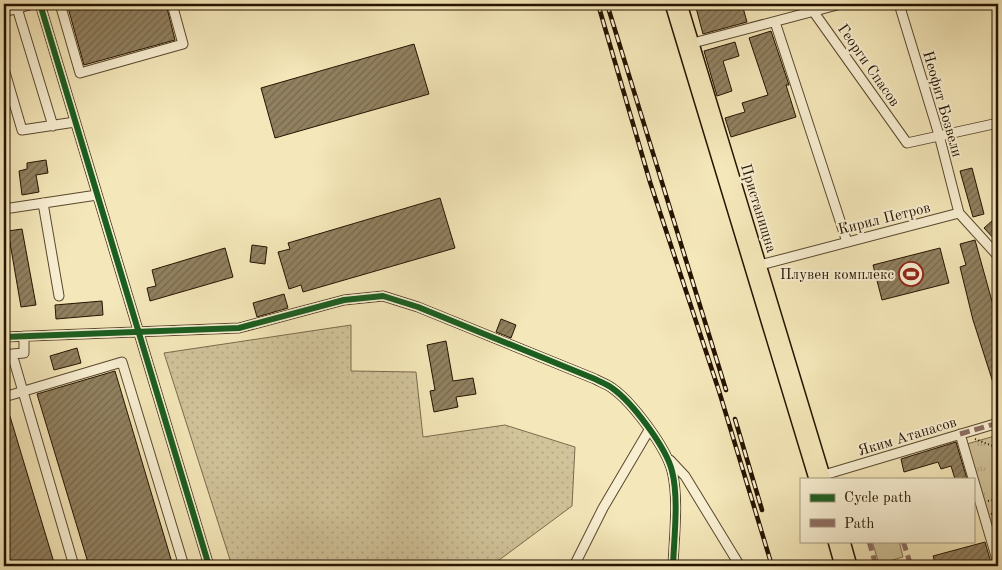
<svg xmlns="http://www.w3.org/2000/svg" width="1002" height="570" font-family="'Old Standard TT',serif">
<style>
.grass{fill:url(#grass-dots);stroke:#7c6b4d}
.park{fill:url(#park-tufts);stroke:#7c6b4d}
.garden{fill:#d1c39a;stroke:#7c6b4d}
.building{fill:url(#building-hatch);stroke:#261300}
.lines{fill:none;stroke-linecap:round;stroke-linejoin:round}
.minor-casing{stroke:#5a482e;stroke-width:11}
.major-casing{stroke:#261300;stroke-width:14}
.path{stroke:#261300;stroke-width:2;stroke-dasharray:1 2.5;stroke-linecap:butt}
.minor{stroke:#f8efd2;stroke-width:9}
.major{stroke:#f4e7b9;stroke-width:11}
.rail-casing{stroke:#261300;stroke-width:4.5}
.rail{stroke:#f8efd2;stroke-width:2.5;stroke-dasharray:8;stroke-linecap:butt}
.quiet{stroke:#8d6e63;stroke-width:5;stroke-dasharray:10 5;stroke-linecap:butt}
.cycleway-casing{stroke:#f8efd2;stroke-width:9}
.cycleway{stroke:#1b5e20;stroke-width:6}
.labels{text-anchor:middle;stroke-width:4;stroke-linejoin:round;paint-order:stroke}
.street-label{font-size:15px;fill:#261300;stroke:#f8efd2}
.poi-label{font-size:15px;fill:#261300;stroke:#f8efd2;text-anchor:end}
</style>
<defs>
<pattern id="grass-dots" width="8" height="8" patternUnits="userSpaceOnUse" patternTransform="scale(1.25)"><rect width="8" height="8" fill="#d1c39a"/><path d="M2 2h.1M6 6h.1" fill="none" stroke="#b3a783" stroke-width="1.8" stroke-linecap="round"/></pattern>
<pattern id="park-tufts" width="24" height="20" patternUnits="userSpaceOnUse" patternTransform="scale(1.25)"><rect width="24" height="20" fill="#d1c39a"/><path d="M3 7l-1-3M5 7V3M7 7l1-3M15 17l-1-3M17 17v-4M19 17l1-3" fill="none" stroke="#b3a783"/></pattern>
<pattern id="building-hatch" width="6" height="6" patternUnits="userSpaceOnUse" patternTransform="scale(1.25)"><rect width="6" height="6" fill="#918160"/><path d="M-1 1l2-2M0 6l6-6M5 7l2-2" fill="none" stroke="#76684d"/></pattern>
</defs>
<rect width="100%" height="100%" fill="#f4e7b9"/>
<filter id="stains"><feTurbulence type="fractalNoise" baseFrequency=".004" numOctaves="4"/><feColorMatrix values="0 0 0 0 .2 0 0 0 0 .09 0 0 0 0 .02 0 0 0 .5 -.17"/></filter>
<radialGradient id="worn" r=".72"><stop offset=".6" stop-color="#630" stop-opacity="0"/><stop offset="1" stop-color="#630" stop-opacity=".3"/></radialGradient>
<path class="grass" d="M351 325V371L416 372 423 437 505 425 575 447 572 506 491 566H232L164 353Z"/>
<path class="park" d="M998 435V549L967 444Z"/>
<path class="garden" d="M872 541H899L903 557 879 564Z"/>
<path class="building" d="M67 4H166L175 40 84 65Z
M695 4H742L747 22 703 34Z
M771 31 789 85H786L796 117 731 137 725 118 745 112 742 103 768 95 749 38Z
M735 42 739 56 723 61 732 91 717 96 704 51Z
M414 44 429 94 275 138 261 88Z
M46 160 48 173 36 175 39 192 22 195 19 171 27 169V163Z
M972 168 984 214 973 217 960 171Z
M440 198 455 248 303 292 301 285 289 289 278 252 290 249 288 243Z
M993 220 998 226V243L984 228Z
M22 229 36 305 21 307 8 231Z
M975 240 998 323 997 395 973 320 960 267 966 265 960 244Z
M252 245 267 247 265 264 250 262Z
M225 248 233 277 150 301 147 288 156 286 152 270Z
M940 248 949 283 882 300 873 265Z
M284 294 288 308 257 317 253 303Z
M102 301 103 315 56 319 55 305Z
M501 319 516 325 511 338 496 332Z
M446 341 453 381 473 378 476 394 456 397 458 407 434 412 430 391 435 390 427 345Z
M77 348 81 363 54 370 50 356Z
M115 371 173 566H89L37 394Z
M4 403H6L55 566H5Z
M956 442 967 479H955L951 466 941 469 938 462 904 472 901 459Z
M985 542 992 566H975L974 562 961 566H936L933 556Z"/>
<g class="lines">
<defs>
<path id="minor" d="M40 4 209 566
M60 4 80 73 183 44 172 4
M808 4 907 143 998 123
M899 4 939 135 959 213
M17 8 53 126
M4 12 33 4
M775 22 847 242
M693 43 841 4
M4 69 22 130 75 122
M43 203 59 296
M4 209 97 195
M760 265 959 213 998 256
M24 336V353L12 354 74 566
M4 337 239 328 344 300 383 296 418 307 595 379C600 382 607 384 612 388 632 402 666 447 672 471 679 498 674 538 673 566
M4 397 122 362 184 566
M960 434 998 563
M670 460 685 476 740 566
M824 475 998 423
M574 566 603 508 649 430"/>
<path id="major" d="M671 4 815 479
M681 4 825 479
M834 541 841 566
M844 541 851 566"/>
</defs>
<use href="#minor" class="minor-casing"/>
<use href="#major" class="major-casing"/>
<path class="path" d="M975 439 998 448
M988 501 998 499
M991 514 998 512"/>
<use href="#minor" class="minor"/>
<use href="#major" class="major"/>
<defs>
<path id="rail" d="M598 4 650 182 719 391 772 566
M607 4 726 390
M735 419 762 510"/>
</defs>
<use href="#rail" class="rail-casing"/>
<use href="#rail" class="rail"/>
<path class="quiet" d="M960 434 998 423
M869 541 876 566
M903 541 911 566"/>
<defs>
<path id="cycleway" d="M40 4 209 566
M4 337 239 328 344 300 383 296 418 307 595 379C600 382 607 384 612 388 632 402 666 447 672 471 679 498 674 538 673 566"/>
</defs>
<use href="#cycleway" class="cycleway-casing"/>
<use href="#cycleway" class="cycleway"/>
</g>
<defs>
<symbol id="stadium-ring" viewBox="-11 -11 22 22"><circle r="9.5" fill="#f8efd2" stroke="#8f2418" stroke-width="1.5"/><path d="M0-5a6.5 5 0 1 0 0 10a6.5 5 0 1 0 0-10ZM-3.5-1.8h7v3.6h-7Z" fill="#8f2418"/></symbol>
</defs>
<g fill-rule="evenodd">
<use href="#stadium-ring" x="897" y="260" width="28" height="28"/>
</g>
<g class="labels">
<g class="street-label">
<text transform="translate(869 65) rotate(55)" y="5">Георги Спасов</text>
<text transform="translate(943 104) rotate(74)" y="5">Неофит Бозвели</text>
<text transform="translate(759 208) rotate(73)" y="5">Пристанищна</text>
<text transform="translate(884 218) rotate(-14)" y="5">Кирил Петров</text>
<text transform="translate(907 436) rotate(-17)" y="5">Яким Атанасов</text>
</g>
<g class="poi-label">
<text x="894" y="279">Плувен комплекс</text>
</g>
</g>
<rect width="1002" height="570" fill="none" stroke="#f4e7b9" stroke-width="20"/>
<rect x="5" y="5" width="992" height="560" fill="none" stroke="#261300" stroke-width="2.5"/>
<rect x="10" y="10" width="982" height="550" fill="none" stroke="#261300"/>
<rect x="800" y="478" width="175" height="65" fill="#f8efd2" stroke="#a4977e"/>
<rect x="810" y="494" width="25" height="8" fill="#1b5e20" stroke="#a4977e"/>
<text x="844" y="502" font-size="15" fill="#261300">Cycle path</text>
<rect x="810" y="519" width="25" height="8" fill="#8d6e63" stroke="#a4977e"/>
<text x="844" y="528" font-size="15" fill="#261300">Path</text>
<rect width="100%" height="100%" filter="url(#stains)"/>
<rect width="100%" height="100%" fill="url(#worn)"/>
</svg>
